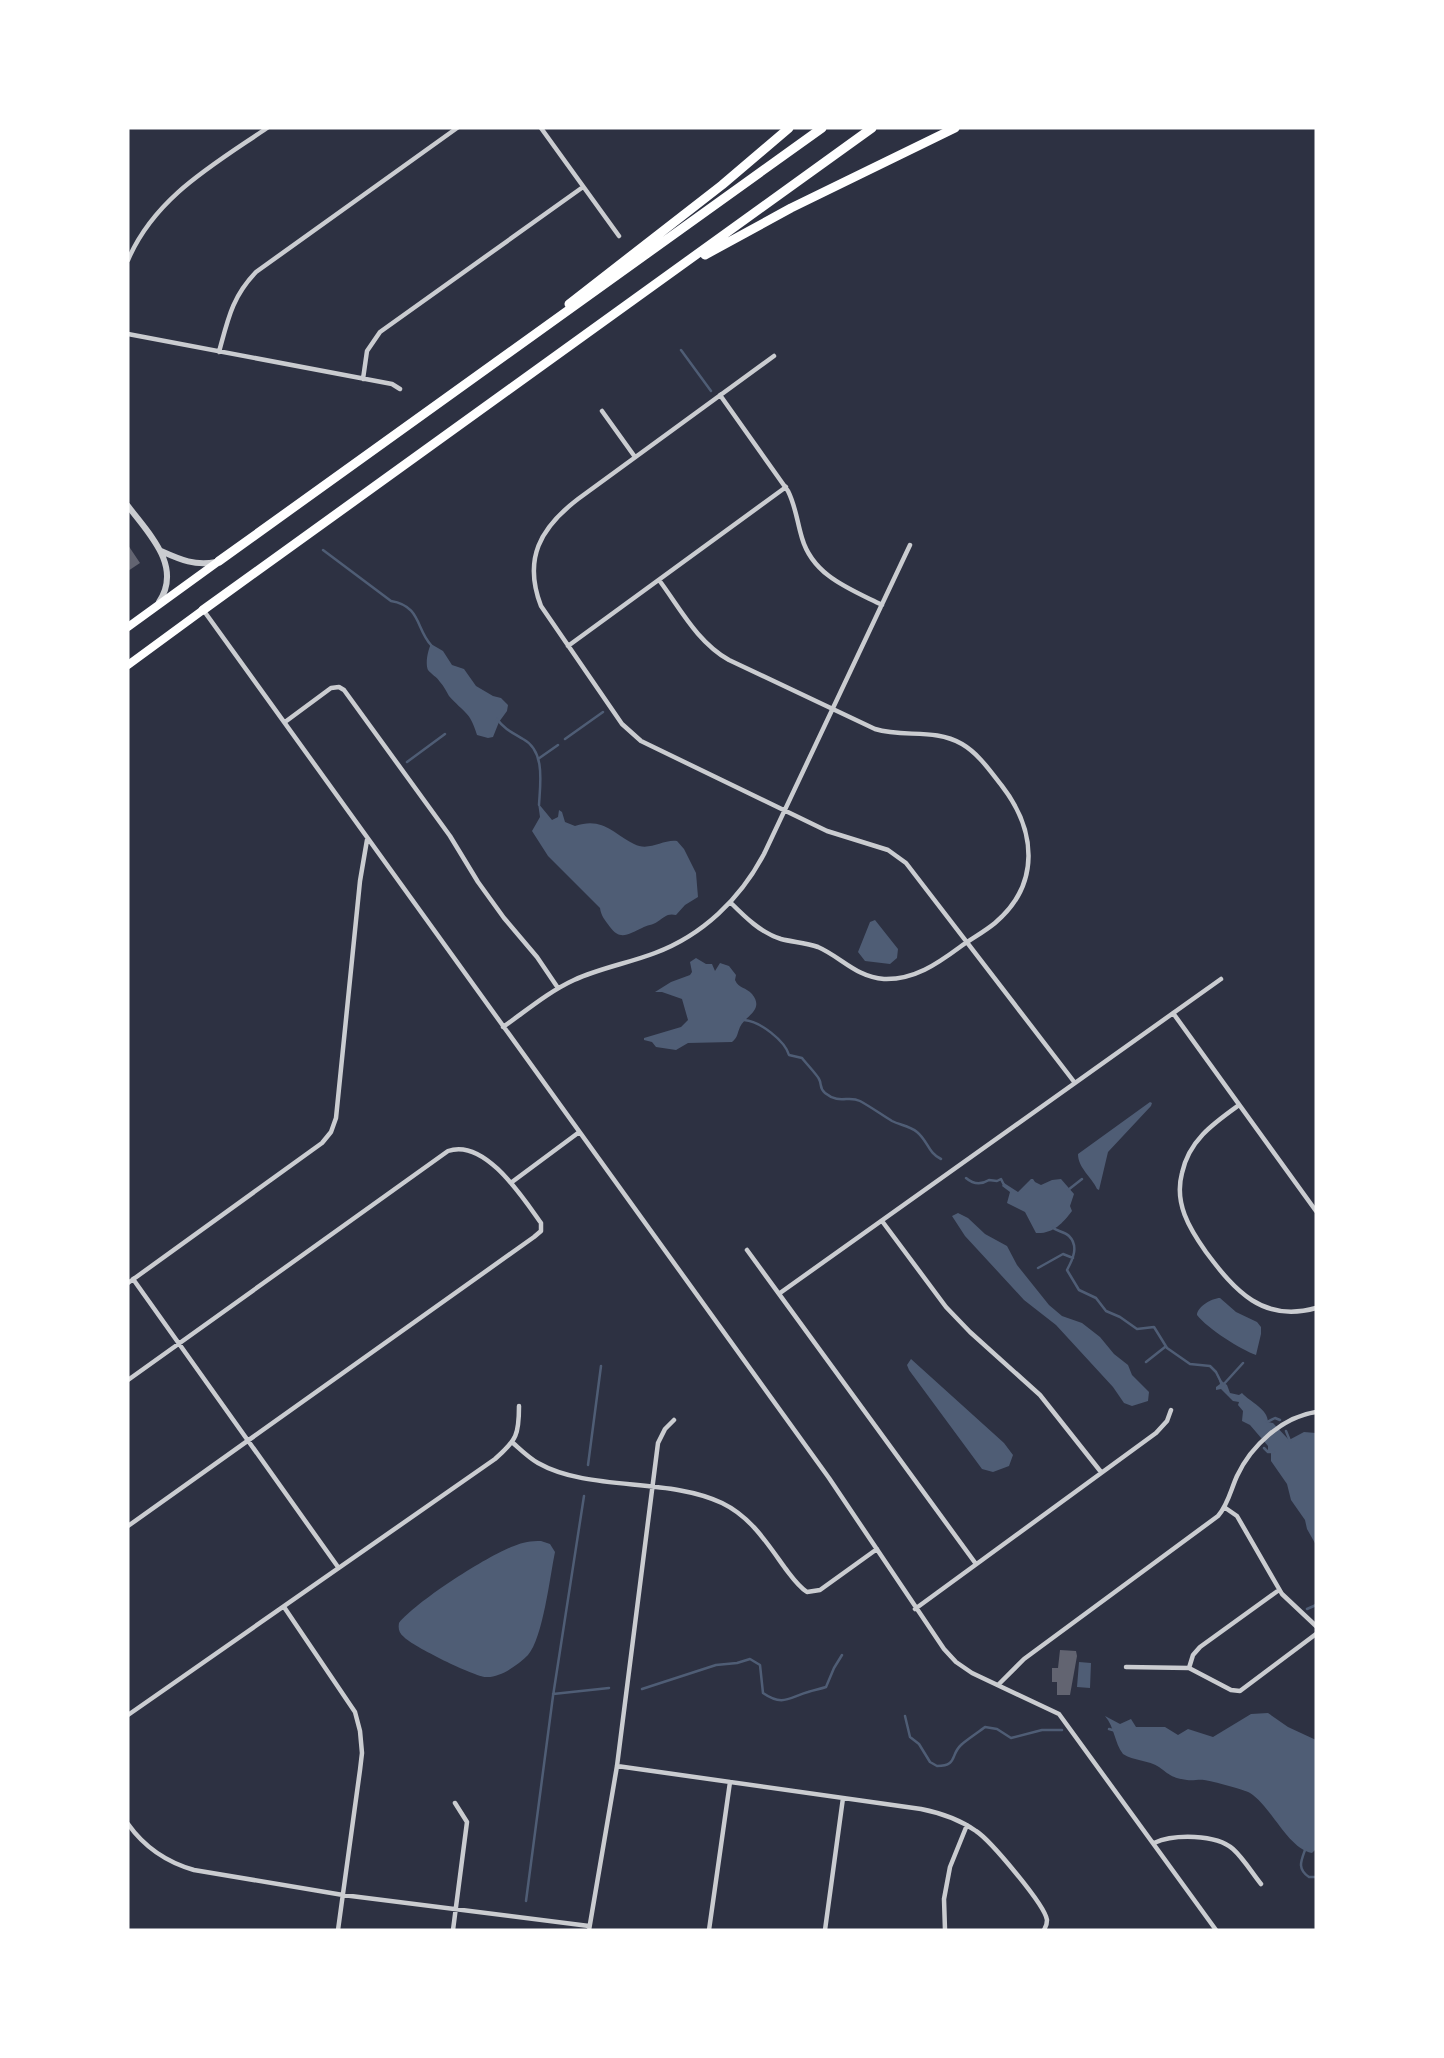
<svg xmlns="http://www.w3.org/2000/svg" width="1444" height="2058" font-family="Lato,sans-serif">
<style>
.water{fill:#4f5d75}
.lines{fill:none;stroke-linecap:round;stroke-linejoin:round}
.stream{stroke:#4f5d75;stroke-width:2.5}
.building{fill:#626471}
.minor{stroke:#caccd0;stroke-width:4.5}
.tertiary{stroke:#caccd0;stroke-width:6}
.trunk{stroke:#fff;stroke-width:8}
.motorway{stroke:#fff;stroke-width:9}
</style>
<rect width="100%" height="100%" fill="#2d3142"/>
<path class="water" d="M431 644 443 651 452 665 464 669 476 686 493 696 501 698 508 705 507 711 499 722 493 737 488 738 477 735C470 711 464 713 449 696 446 691 444 686 440 682 437 677 431 674 428 670 425 663 428 650 431 644Z
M538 803 552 820 558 817 559 810 562 812 565 822 575 826C603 817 612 833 634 844 649 852 663 839 677 841L684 849 696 873 698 897 685 905 676 915C667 913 665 917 657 922 653 925 647 925 642 928 629 934 620 941 610 927 605 920 601 916 600 908L548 856 532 831 540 817Z
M875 920 898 949 897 958 890 964 865 961 858 952 870 922Z
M696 958 706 964H712L715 971 720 963 729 966 736 975 735 980C739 989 746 987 752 994 765 1010 745 1016 740 1027 737 1034 738 1037 732 1042L688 1043 676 1050 656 1047 652 1042 644 1040V1038L681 1027 688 1020 682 999 662 992H655L671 982 690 975 692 972 690 962Z
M1150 1102 1152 1103 1151 1106 1108 1152 1099 1190 1097 1189C1091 1176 1078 1168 1078 1154Z
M1031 1179H1033L1035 1182 1041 1185 1052 1180 1061 1179 1074 1194 1070 1206 1072 1211C1062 1224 1053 1234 1036 1233L1025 1212 1007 1203 1010 1192 1002 1186 1004 1183 1018 1192Z
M958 1213 968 1218 985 1234 1007 1246 1017 1265 1049 1305 1062 1316 1082 1323 1100 1337 1114 1354 1128 1365 1132 1375 1149 1392 1148 1401 1132 1406 1124 1403 1113 1387 1056 1325 1024 1300 965 1236 952 1216Z
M1220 1298 1236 1312 1257 1322 1261 1327V1334L1256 1355C1240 1349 1208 1329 1197 1315 1197 1307 1212 1298 1220 1298Z
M911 1359 1004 1443 1013 1455 1009 1466 993 1472 982 1469 909 1370 907 1365Z
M1219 1379 1227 1385 1230 1393 1239 1395 1242 1393C1250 1402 1268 1409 1268 1422L1273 1423 1289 1440 1304 1432 1316 1433V1545L1307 1529 1305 1520 1291 1500 1287 1484 1271 1461V1452L1268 1451V1446L1250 1425 1242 1421 1243 1411 1238 1405 1239 1402 1233 1401 1221 1389 1216 1390V1387L1220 1384Z
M541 1541 550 1544 555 1552C550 1576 543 1638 528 1655 518 1665 500 1678 486 1677 475 1677 412 1646 404 1637 399 1633 398 1629 399 1623 417 1601 487 1556 514 1546 523 1542 531 1541 541 1541Z
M1079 1662 1091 1663 1090 1688 1077 1687Z
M1268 1713 1288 1727 1316 1740V1849L1312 1853C1287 1848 1272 1807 1250 1793 1245 1790 1212 1781 1204 1780 1199 1779 1193 1781 1187 1780 1172 1778 1170 1775 1159 1767 1149 1760 1133 1761 1123 1754 1114 1742 1115 1728 1105 1716L1120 1724 1131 1719 1136 1727H1165L1178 1735 1188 1729 1213 1737 1251 1714Z"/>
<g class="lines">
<path class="stream" d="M681 350 711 391
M323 550 391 601C421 606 416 629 431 645
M497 719C504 729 513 733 523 739 546 751 540 785 539 805
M565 739 603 712
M538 759 558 745
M407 762 445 734
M744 1020C760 1021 785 1041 789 1055L802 1058C805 1062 818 1076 819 1079 822 1084 819 1088 825 1093 840 1105 848 1095 860 1101 871 1107 882 1115 892 1121 900 1125 910 1126 917 1132 928 1141 928 1153 941 1159
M966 1178C973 1184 981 1185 989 1180L997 1181 1001 1179 1004 1185
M1068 1190 1082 1179
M1053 1228C1057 1231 1065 1232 1069 1236 1079 1246 1073 1259 1067 1270L1079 1290 1096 1298 1106 1311 1120 1317 1137 1329 1154 1327 1167 1348 1190 1364 1210 1366 1216 1372 1221 1382
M1038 1268 1063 1254 1073 1258
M1146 1362 1165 1347
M1223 1385 1243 1363
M1267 1422 1275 1418 1280 1420
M1286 1431 1290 1441
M1264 1448 1268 1452H1274
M588 1465 601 1366
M1307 1609 1316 1605
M642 1689 716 1665 737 1663 750 1659 760 1665 763 1693C783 1707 790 1697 808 1692 814 1690 820 1689 826 1687L834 1668 842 1655
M553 1694 609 1688
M905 1716 910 1737 919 1744 930 1762 937 1766C958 1766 950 1755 961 1745 965 1741 980 1731 985 1727L997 1729 1011 1738 1042 1730H1062
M1109 1729 1116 1731
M1305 1850C1301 1861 1297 1869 1309 1877H1316
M526 1901 553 1696 584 1496"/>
</g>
<path class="building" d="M128 545 140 563 128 571Z
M1060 1650 1076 1651 1077 1656 1070 1695H1057V1682H1052V1668H1058Z"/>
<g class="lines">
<path class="minor" d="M541 128 619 236
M128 260C155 197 213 165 267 128
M128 334 392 384 400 389
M219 352C228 319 232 297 256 272L457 128
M774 356 578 499C540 528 523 559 541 606L622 724 641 741 827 831 888 850 906 863 1075 1083
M363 379 367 351 380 332 583 187
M720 395 788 491C796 507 797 522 802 538 813 576 850 589 882 605
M602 411 635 457
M659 580C680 608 697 642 729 660L875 729C904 738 934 728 962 744 979 754 990 771 1002 786 1036 830 1041 884 995 923 984 932 971 939 960 947 937 964 914 980 884 979 856 977 841 957 818 947 806 943 793 942 781 939 761 933 745 917 730 902
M204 611 829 1478 944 1649 956 1662 972 1673 1059 1714 1216 1930
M568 646 786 487
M285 722 331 688 339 687 344 690 450 836 478 882 504 918 537 957 558 988
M1173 1013 1316 1211
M503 1027C526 1011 548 992 574 980 600 968 629 963 655 953 703 935 740 899 764 854L910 545
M1239 1105C1214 1123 1189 1140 1182 1173 1174 1203 1189 1228 1206 1252 1235 1291 1263 1323 1316 1308
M512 1182 578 1133
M882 1221 946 1307 970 1332 1040 1395 1101 1472
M747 1250 976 1564
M133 1279 338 1567
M128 1283 322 1143 331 1132 336 1118 360 881 367 840
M780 1293 1221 979
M128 1380 448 1151C485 1138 523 1198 541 1223V1231L534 1237 128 1526
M513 1443C521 1450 529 1458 538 1463 589 1492 668 1477 722 1503 751 1517 767 1543 785 1568 792 1577 798 1586 807 1592L820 1590 877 1549
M1224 1507 1237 1516 1282 1594 1316 1626
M284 1607 355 1712 360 1731 362 1753 360 1770 338 1930
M915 1609 1156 1433 1167 1421 1171 1410
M1126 1667 1189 1668 1231 1690 1240 1691 1316 1634
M1189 1668 1193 1655 1200 1647 1279 1590
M999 1684 1024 1659 1218 1516C1228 1505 1231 1489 1237 1476 1251 1446 1282 1417 1316 1412
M128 1715 495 1459C517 1440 519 1434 519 1406
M617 1766 921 1809C941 1813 959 1819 976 1831 990 1840 1045 1905 1047 1920 1047 1925 1046 1926 1044 1930
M128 1824C145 1848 166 1862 194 1870L343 1895 589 1926
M1154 1843C1174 1834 1216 1834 1233 1849 1244 1859 1252 1873 1261 1884
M453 1930 467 1822 455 1803
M589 1930 617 1766 658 1443 665 1429 674 1420
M709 1930 730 1782
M825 1930 843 1798
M945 1930 944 1899 950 1867 967 1825"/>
<path class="tertiary" d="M128 506C148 533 183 566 159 602
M161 551C181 560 195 566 216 562"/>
<path class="trunk" d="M128 627 219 561
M128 665 203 610"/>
<path class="motorway" d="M705 255 791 208 955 128
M569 304 722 185 789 128
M219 561 822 128
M203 610 872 128"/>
</g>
<rect width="1444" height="2058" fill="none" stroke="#ffffff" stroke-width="259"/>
</svg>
